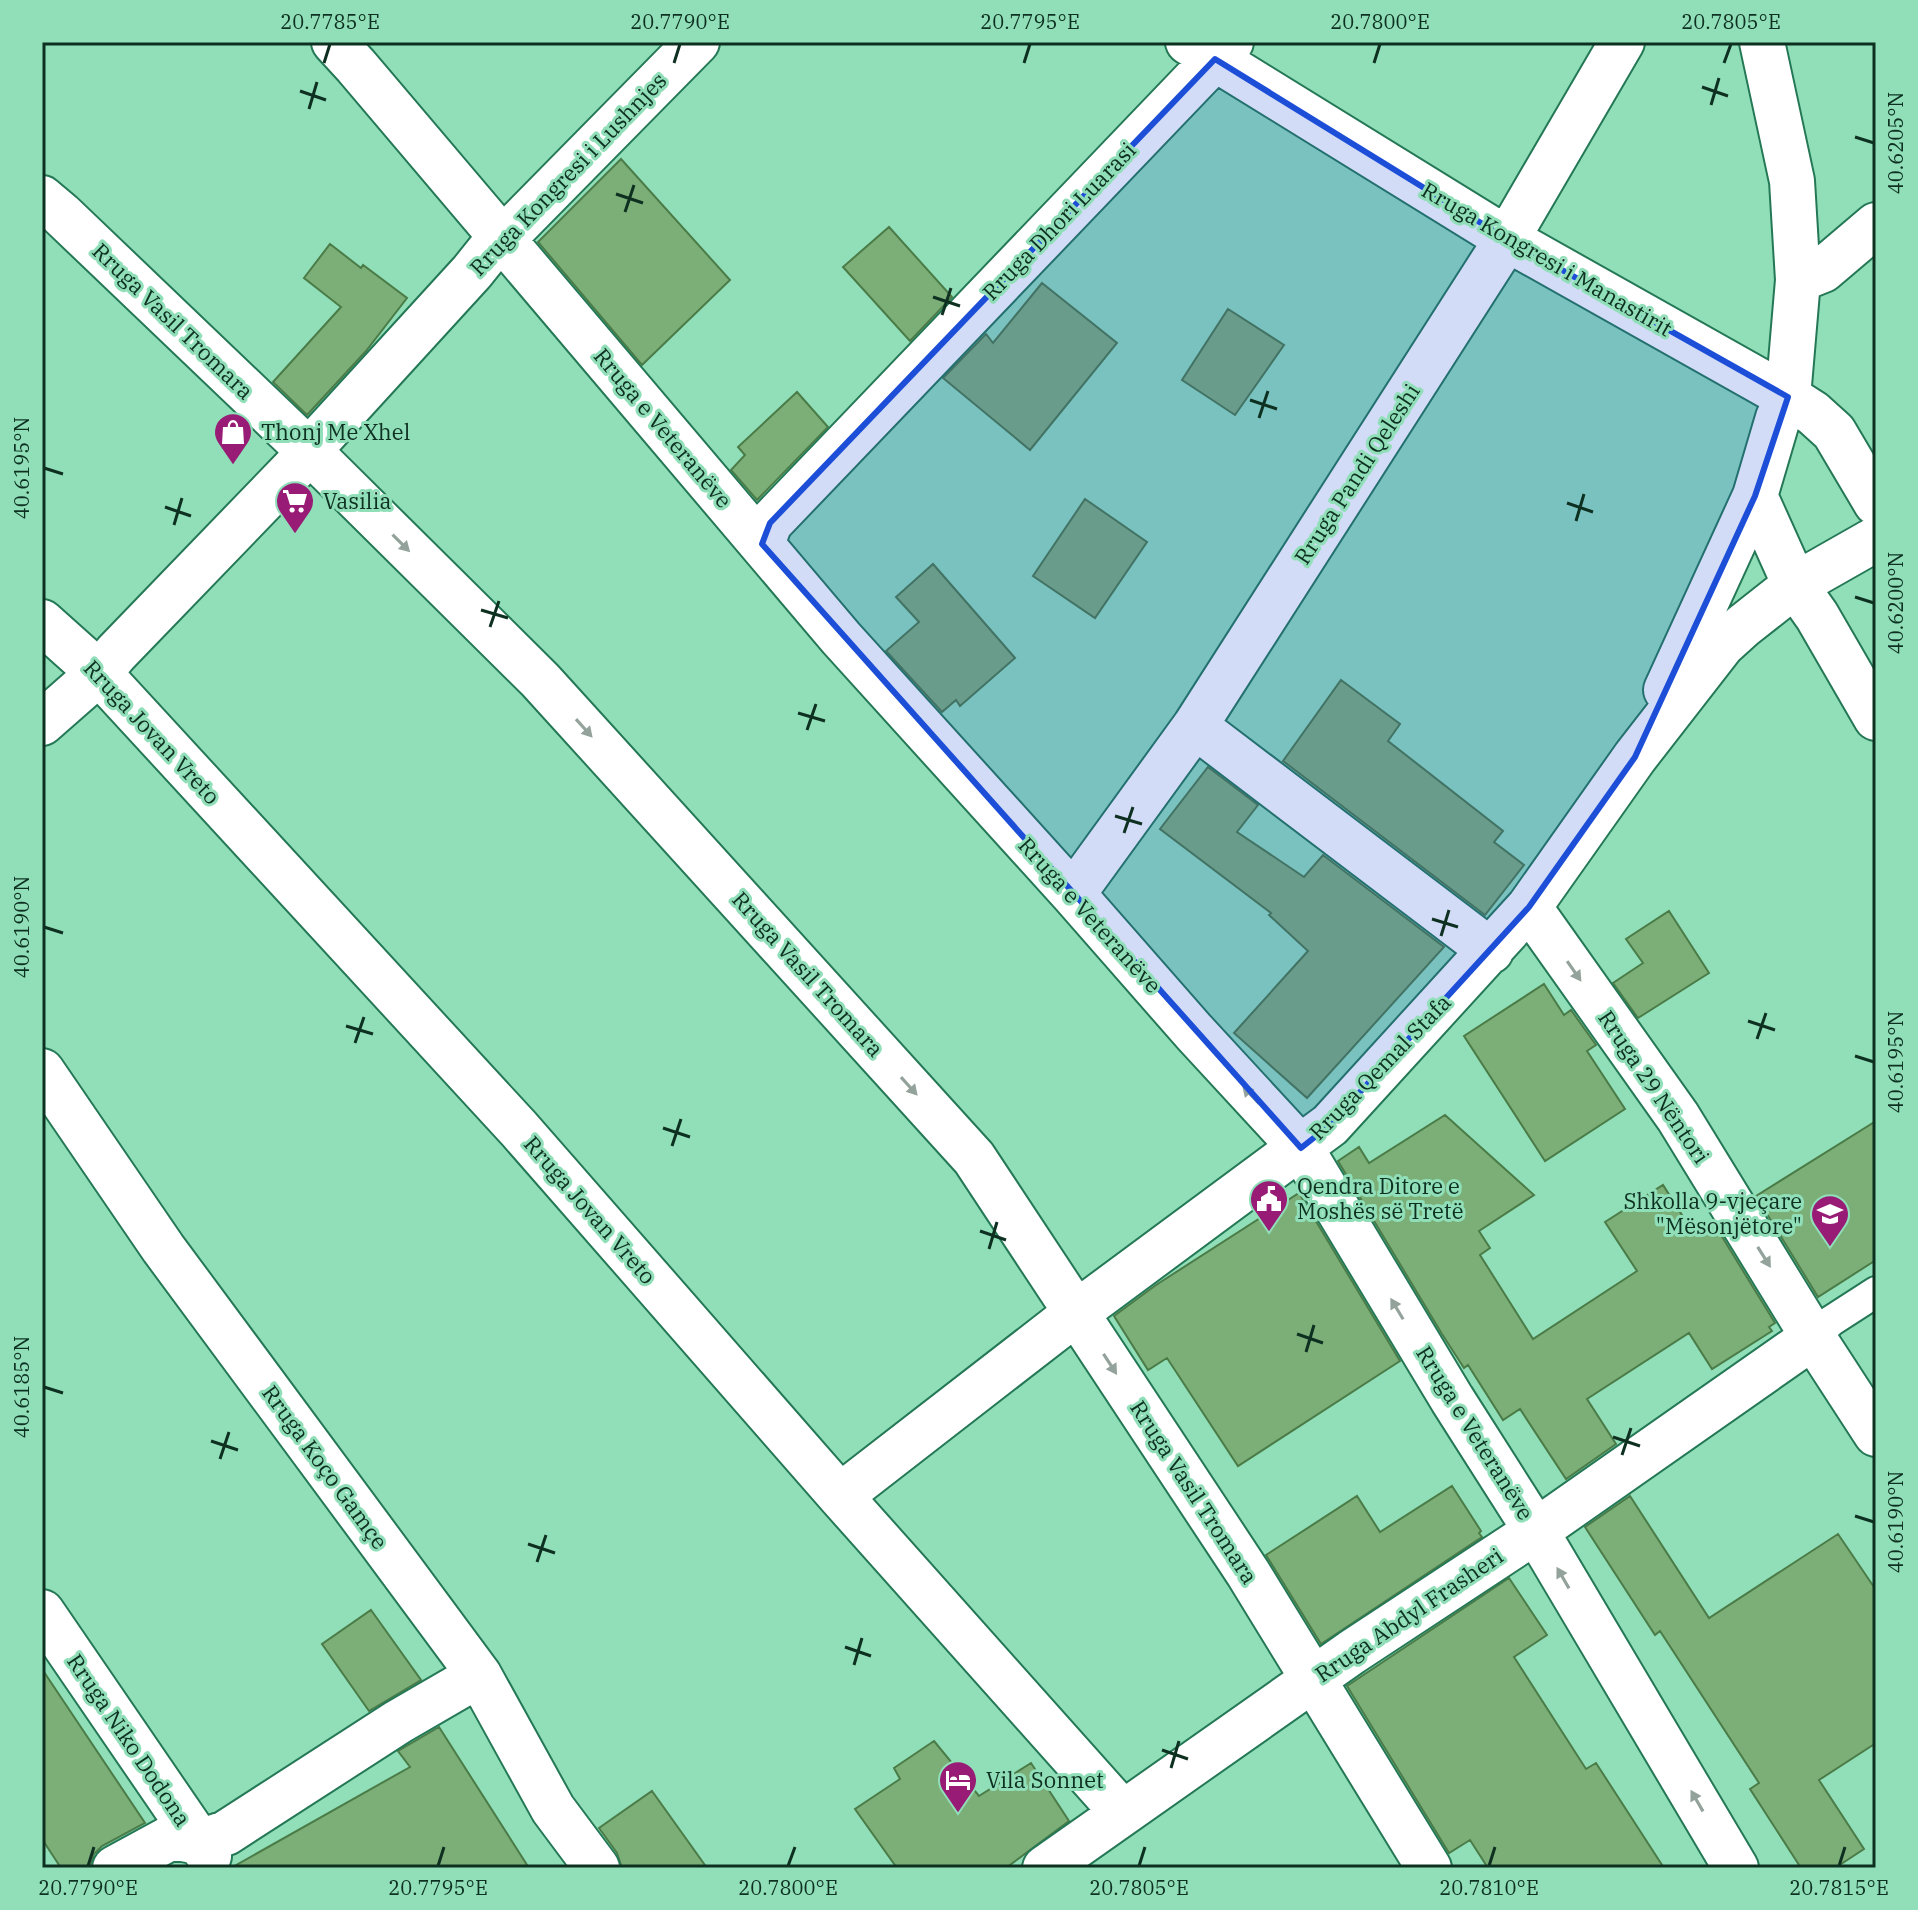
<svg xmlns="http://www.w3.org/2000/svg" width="1918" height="1910" font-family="'IBM Plex Serif',serif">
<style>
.building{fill:#7caf78;stroke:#4b7c48;stroke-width:2}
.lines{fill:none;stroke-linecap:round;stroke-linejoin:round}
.lane-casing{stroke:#257856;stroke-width:34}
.street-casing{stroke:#257856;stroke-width:48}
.lane{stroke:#fff;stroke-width:30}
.street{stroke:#fff;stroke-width:44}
.oneway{fill:#93a29b}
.marked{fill:#1d4ed8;fill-opacity:0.2;stroke:#1d4ed8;stroke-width:6;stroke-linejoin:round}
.ticks{fill:none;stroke:#0e3021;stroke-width:3}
.labels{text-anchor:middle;stroke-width:6;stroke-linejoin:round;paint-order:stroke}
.street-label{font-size:22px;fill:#0e3021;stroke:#90dfb9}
.poi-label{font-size:22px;fill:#0e3021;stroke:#90dfb9;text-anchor:start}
.neatline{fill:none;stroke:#0e3021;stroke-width:3}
.ticks-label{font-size:20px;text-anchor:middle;fill:#0e3021}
</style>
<rect width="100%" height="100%" fill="#90dfb9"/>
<path class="building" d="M621 159 730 280 642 365 538 242Z
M889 227 952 297 910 341 843 267Z
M330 244 361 268 363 265 407 298 366 351 307 415 273 382 341 307 304 278Z
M1042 283 1117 343 1030 450 943 378 986 334 993 343Z
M1228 309 1284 345 1235 415 1182 380Z
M797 392 828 427 757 500 731 470 745 455 738 447Z
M1085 499 1147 542 1095 618 1033 576Z
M933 564 1015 658 960 706 956 700 942 712 886 651 919 622 896 597Z
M1341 680 1400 724 1388 741 1503 831 1494 842 1524 865 1485 915 1283 761Z
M1208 767 1258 805 1237 832 1304 877 1323 855 1444 947 1307 1098 1234 1033 1308 951 1269 915 1271 913 1160 829Z
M1669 911 1709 973 1638 1018 1613 983 1643 963 1626 939Z
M1544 984 1564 1015 1571 1010 1596 1045 1587 1051 1625 1109 1545 1161 1464 1036Z
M1445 1115 1534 1195 1479 1231 1490 1248 1480 1255 1533 1339 1637 1271 1605 1222 1663 1185 1694 1234 1713 1222 1775 1323 1769 1327 1772 1331 1712 1369 1689 1333 1587 1399 1616 1444 1566 1479 1520 1409 1503 1420 1468 1365 1464 1368 1442 1334 1338 1161 1359 1147 1369 1163Z
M1876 1121V1260L1818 1297 1756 1196Z
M1299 1193 1400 1361 1238 1466 1167 1358 1148 1370 1114 1316 1156 1285Z
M1452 1486 1481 1531 1479 1533 1482 1537 1321 1644 1266 1555 1357 1496 1380 1532Z
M1630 1496 1709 1618 1838 1534 1876 1590V1743L1819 1780 1864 1849 1835 1868H1801L1750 1789 1759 1783 1660 1631 1655 1635 1585 1527Z
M1509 1578 1547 1635 1514 1657 1586 1769 1596 1763 1664 1868H1488L1470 1840 1449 1853 1347 1686Z
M371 1610 421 1680 369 1711 322 1644Z
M42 1669 145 1823 102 1846 94 1854 91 1865 86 1868H61L42 1839Z
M439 1727 529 1868H231L410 1767 398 1751Z
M934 1741 979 1796 1031 1763 1069 1821 1006 1868H897L855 1809 900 1779 894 1768Z
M652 1791 707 1868H622L617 1853 599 1828Z"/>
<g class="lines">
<defs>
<path id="lane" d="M1813 1337 1831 1321 1876 1292"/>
<path id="street" d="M334 42 356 66 841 638 1073 894 1194 1032 1301 1148 1452 1399 1536 1531 1736 1868
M1188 42 1507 239 1788 397 1813 413 1834 432 1876 503
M1762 42 1792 181 1798 280 1788 397 1778 418 1755 496 1795 585 1817 616 1876 718
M42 198 61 214 310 452 540 680 974 1158 1248 1573 1429 1868
M1798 280 1823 270 1876 225
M762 544 770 523 1231 42
M42 622 99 673 519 1129 840 1496 1122 1812
M1666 690 1755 496
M42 723 99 673 116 653 310 452 323 435 472 272 500 237 502 240 697 42
M1195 726 1491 951
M1073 894 1195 726 1507 239 1622 42
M1529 907 1678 1117 1813 1337 1876 1434
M42 1071 163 1248 479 1675 553 1809 597 1868
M840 1496 1076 1313 1330 1125 1529 907 1635 757 1722 645 1743 626 1795 585 1876 539
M42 1612 209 1856
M115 1868 172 1837 199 1842 226 1833 398 1722 479 1675
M1045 1868 1352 1652 1536 1531 1813 1337"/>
</defs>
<use href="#lane" class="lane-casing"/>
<use href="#street" class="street-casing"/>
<use href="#lane" class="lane"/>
<use href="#street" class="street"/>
</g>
<defs><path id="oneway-solid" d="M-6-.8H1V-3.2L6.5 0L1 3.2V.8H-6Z" transform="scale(2)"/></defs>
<g class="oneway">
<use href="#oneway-solid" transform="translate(401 543) rotate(45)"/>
<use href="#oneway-solid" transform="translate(584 728) rotate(48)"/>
<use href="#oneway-solid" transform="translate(1574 971) rotate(55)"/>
<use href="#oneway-solid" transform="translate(909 1086) rotate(48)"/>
<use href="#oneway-solid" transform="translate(1251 1095) rotate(-133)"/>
<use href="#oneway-solid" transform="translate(1764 1257) rotate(58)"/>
<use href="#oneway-solid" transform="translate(1397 1309) rotate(-121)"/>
<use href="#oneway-solid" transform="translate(1110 1364) rotate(57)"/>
<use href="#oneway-solid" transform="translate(1563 1578) rotate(-120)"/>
<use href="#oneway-solid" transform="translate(1697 1801) rotate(-120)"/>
</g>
<path class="marked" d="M1215 59 1507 239 1788 397 1755 496 1635 757 1529 907 1330 1125 1301 1148 762 544 770 523Z"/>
<path class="ticks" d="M324 63 330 44M674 63 680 44M1024 63 1030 44M1374 63 1380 44M1724 63 1731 44M1702 87 1728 96M300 91 326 100M1711 105 1719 78M309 109 317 82M1855 137 1874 143M616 194 643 203M625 212 634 185M933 297 960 306M942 315 951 288M1250 400 1277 409M1259 418 1268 391M44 468 63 474M1567 503 1593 512M165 507 191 516M1576 521 1584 494M174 525 182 498M1855 597 1874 603M481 610 508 618M490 627 499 601M798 713 825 721M807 730 816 704M1115 816 1142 824M1124 833 1133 807M1432 919 1458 927M44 927 63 933M1441 936 1449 910M1748 1021 1775 1030M346 1026 373 1034M1757 1039 1766 1013M355 1043 364 1017M1855 1056 1874 1062M663 1128 690 1137M672 1146 681 1119M980 1231 1006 1240M989 1249 997 1222M1297 1334 1323 1343M1306 1352 1314 1325M44 1387 63 1393M1613 1437 1640 1446M211 1441 238 1450M1622 1455 1631 1428M220 1459 229 1432M1855 1516 1874 1522M528 1544 555 1553M537 1562 546 1535M845 1647 871 1656M854 1665 862 1638M1162 1750 1188 1759M1171 1768 1179 1741M88 1866 94 1847M438 1866 444 1847M788 1866 795 1847M1139 1866 1145 1847M1489 1866 1495 1847M1839 1866 1845 1847"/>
<defs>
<symbol id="shop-pin" viewBox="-11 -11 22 30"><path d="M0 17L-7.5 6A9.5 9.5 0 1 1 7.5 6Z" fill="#981c75" stroke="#90dfb9"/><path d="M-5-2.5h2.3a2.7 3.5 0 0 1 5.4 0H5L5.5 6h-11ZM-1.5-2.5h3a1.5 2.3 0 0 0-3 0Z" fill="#fff"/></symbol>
<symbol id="supermarket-pin" viewBox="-11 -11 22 30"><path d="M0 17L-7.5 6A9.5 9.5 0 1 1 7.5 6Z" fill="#981c75" stroke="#90dfb9"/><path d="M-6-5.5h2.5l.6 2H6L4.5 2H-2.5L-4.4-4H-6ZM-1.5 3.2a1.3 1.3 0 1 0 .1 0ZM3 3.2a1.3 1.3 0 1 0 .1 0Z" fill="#fff"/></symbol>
<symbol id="civic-pin" viewBox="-11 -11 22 30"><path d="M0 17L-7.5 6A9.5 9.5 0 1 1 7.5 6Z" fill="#981c75" stroke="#90dfb9"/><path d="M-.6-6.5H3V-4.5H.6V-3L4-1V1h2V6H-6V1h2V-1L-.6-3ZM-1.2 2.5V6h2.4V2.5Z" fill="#fff"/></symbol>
<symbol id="school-pin" viewBox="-11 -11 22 30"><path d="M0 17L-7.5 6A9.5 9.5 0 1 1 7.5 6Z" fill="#981c75" stroke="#90dfb9"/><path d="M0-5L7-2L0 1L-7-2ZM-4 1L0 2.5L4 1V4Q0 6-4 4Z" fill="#fff"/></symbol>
<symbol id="hotel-pin" viewBox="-11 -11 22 30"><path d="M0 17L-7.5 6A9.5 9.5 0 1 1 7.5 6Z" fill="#981c75" stroke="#90dfb9"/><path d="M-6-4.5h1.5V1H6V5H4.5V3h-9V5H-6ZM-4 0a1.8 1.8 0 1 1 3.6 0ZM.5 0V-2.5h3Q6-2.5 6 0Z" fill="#fff"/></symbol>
</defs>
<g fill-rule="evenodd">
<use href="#shop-pin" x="211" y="410" width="44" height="60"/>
<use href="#supermarket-pin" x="273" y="479" width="44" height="60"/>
<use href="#civic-pin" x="1247" y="1177" width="44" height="60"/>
<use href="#school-pin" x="1808" y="1192" width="44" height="60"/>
<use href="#hotel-pin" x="936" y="1758" width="44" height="60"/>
</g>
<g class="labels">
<g class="street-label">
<text transform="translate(568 174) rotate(-46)" y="8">Rruga Kongresi i Lushnjes</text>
<text transform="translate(1059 221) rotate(-46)" y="8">Rruga Dhori Luarasi</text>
<text transform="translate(1547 259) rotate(30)" y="8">Rruga Kongresi i Manastirit</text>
<text transform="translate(173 321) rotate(44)" y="8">Rruga Vasil Tromara</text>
<text transform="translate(663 428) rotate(50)" y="8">Rruga e Veteranëve</text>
<text transform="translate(1357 474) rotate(-57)" y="8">Rruga Pandi Qeleshi</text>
<text transform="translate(152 732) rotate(47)" y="8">Rruga Jovan Vreto</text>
<text transform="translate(1090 915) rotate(48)" y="8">Rruga e Veteranëve</text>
<text transform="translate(808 974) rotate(48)" y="8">Rruga Vasil Tromara</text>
<text transform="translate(1380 1067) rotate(-46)" y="8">Rruga Qemal Stafa</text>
<text transform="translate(1654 1087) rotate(56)" y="8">Rruga 29 Nëntori</text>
<text transform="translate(590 1210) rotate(49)" y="8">Rruga Jovan Vreto</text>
<text transform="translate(1475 1433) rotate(58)" y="8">Rruga e Veteranëve</text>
<text transform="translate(325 1467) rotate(54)" y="8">Rruga Koço Gamçe</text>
<text transform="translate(1194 1492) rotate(57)" y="8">Rruga Vasil Tromara</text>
<text transform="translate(1409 1615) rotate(-34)" y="8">Rruga Abdyl Frasheri</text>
<text transform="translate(129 1740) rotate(56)" y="8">Rruga Niko Dodona</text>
</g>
<g class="poi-label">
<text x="261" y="440">Thonj Me Xhel</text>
<text x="323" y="509">Vasilia</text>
<text x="1297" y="1194">Qendra Ditore e<tspan x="1297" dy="25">Moshës së Tretë</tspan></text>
<text x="1802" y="1209" text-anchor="end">Shkolla 9-vjeçare<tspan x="1802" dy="25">"Mësonjëtore"</tspan></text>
<text x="986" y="1788">Vila Sonnet</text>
</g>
</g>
<rect width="1918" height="1910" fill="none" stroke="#90dfb9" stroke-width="88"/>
<rect x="44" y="44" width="1830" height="1822" class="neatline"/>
<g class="ticks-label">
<text x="330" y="29">20.7785°E</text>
<text x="680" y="29">20.7790°E</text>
<text x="1030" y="29">20.7795°E</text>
<text x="1380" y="29">20.7800°E</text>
<text x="1731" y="29">20.7805°E</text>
<text transform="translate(1896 143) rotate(-90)" y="7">40.6205°N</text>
<text transform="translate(22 468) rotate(-90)" y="7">40.6195°N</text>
<text transform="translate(1896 603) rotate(-90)" y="7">40.6200°N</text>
<text transform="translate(22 927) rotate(-90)" y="7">40.6190°N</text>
<text transform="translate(1896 1062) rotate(-90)" y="7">40.6195°N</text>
<text transform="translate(22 1387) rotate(-90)" y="7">40.6185°N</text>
<text transform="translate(1896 1522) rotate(-90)" y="7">40.6190°N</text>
<text x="88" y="1895">20.7790°E</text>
<text x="438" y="1895">20.7795°E</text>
<text x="788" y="1895">20.7800°E</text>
<text x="1139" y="1895">20.7805°E</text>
<text x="1489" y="1895">20.7810°E</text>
<text x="1839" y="1895">20.7815°E</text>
</g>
</svg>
